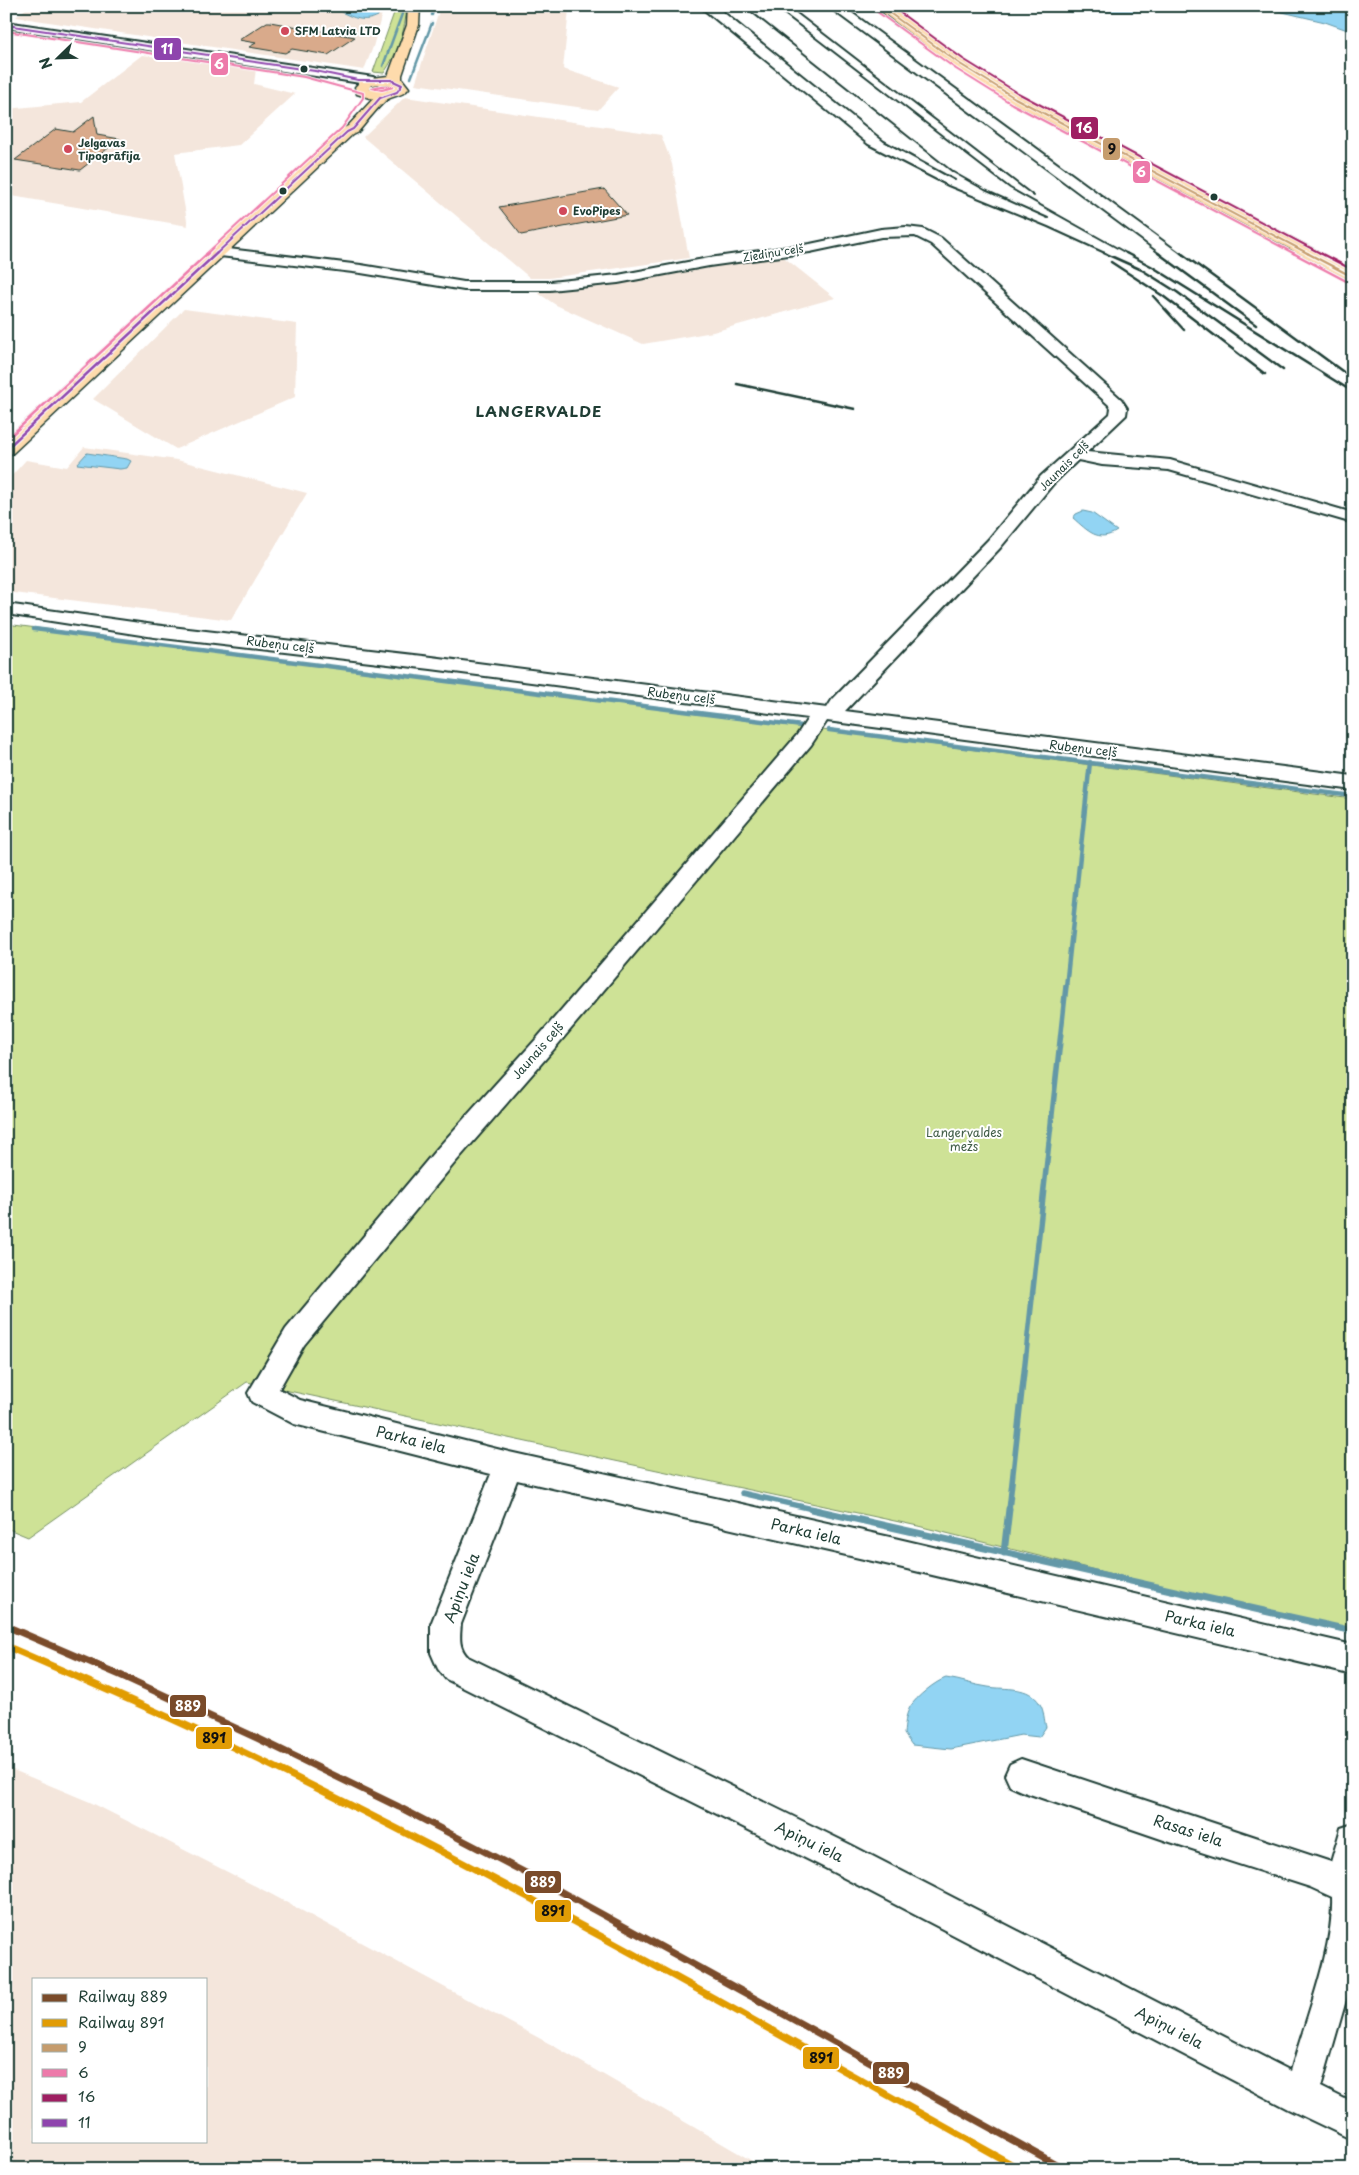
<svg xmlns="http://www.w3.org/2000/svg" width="1359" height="2175" font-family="'Playpen Sans',sans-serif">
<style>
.built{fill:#f4e6dc;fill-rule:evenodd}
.green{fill:#cee296;stroke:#769065}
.water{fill:#92d4f3;stroke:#6498a7}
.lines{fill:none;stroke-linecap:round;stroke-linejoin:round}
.stream-far3{stroke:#6498a7;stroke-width:2.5}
.stream-far2{stroke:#6498a7;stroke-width:4.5}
.stream-far1{stroke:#6498a7;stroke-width:5.5}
.stream{stroke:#6498a7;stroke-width:7}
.building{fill:#d9aa8b;stroke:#1f3d34}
.minor-casing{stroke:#1f3d34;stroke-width:4}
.major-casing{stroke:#1f3d34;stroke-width:3}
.minor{fill:#fff;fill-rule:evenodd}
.major{fill:#fedbac;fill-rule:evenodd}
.rail-far1{stroke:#1f3d34;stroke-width:2}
.rail{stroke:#1f3d34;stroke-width:2.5}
.bus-1-far1-casing{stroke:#fff;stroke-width:4}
.bus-1-casing{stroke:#fff;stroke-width:5}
.bus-2-far1-casing{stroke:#fff;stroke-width:4}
.bus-2-casing{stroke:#fff;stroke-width:5}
.bus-3-far1-casing{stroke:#fff;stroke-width:4}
.bus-3-casing{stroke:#fff;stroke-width:5}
.bus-4-far1-casing{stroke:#fff;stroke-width:4}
.bus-4-casing{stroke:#fff;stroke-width:5}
.bus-1-far1{stroke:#c59c6d;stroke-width:2}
.bus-1{stroke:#c59c6d;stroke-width:2.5}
.bus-2-far1{stroke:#ed7aaa;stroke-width:2}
.bus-2{stroke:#ed7aaa;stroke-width:2.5}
.bus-3-far1{stroke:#9e1f62;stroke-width:2}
.bus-3{stroke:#9e1f62;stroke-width:2.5}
.bus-4-far1{stroke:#8e44ad;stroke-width:2}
.bus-4{stroke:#8e44ad;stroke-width:2.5}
.rail-1-casing{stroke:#fff;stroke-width:11}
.rail-2-casing{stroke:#fff;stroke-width:11}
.rail-1{stroke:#7a4b2a;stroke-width:7}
.rail-2{stroke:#e19c05;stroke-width:7}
.poi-dot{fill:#d1495b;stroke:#fff;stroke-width:2}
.bus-dot{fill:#1f3d34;stroke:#fff;stroke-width:2}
.labels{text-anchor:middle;stroke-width:4;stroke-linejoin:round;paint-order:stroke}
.far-poi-label{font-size:11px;font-weight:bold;fill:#1f3d34;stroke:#fff;text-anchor:start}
.far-street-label{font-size:11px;fill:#1f3d34;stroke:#fff}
.street-label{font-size:12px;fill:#1f3d34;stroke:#fff}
.park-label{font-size:12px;fill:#425e48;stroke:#fff}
.far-district-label{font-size:15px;font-weight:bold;letter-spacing:1px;fill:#1f3d34;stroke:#fff}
.near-street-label{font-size:15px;fill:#1f3d34;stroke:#fff}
.line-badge{stroke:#fff;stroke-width:2}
.badge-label{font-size:14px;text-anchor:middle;font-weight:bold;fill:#fff}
.pale-badge-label{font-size:14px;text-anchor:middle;font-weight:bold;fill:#111}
</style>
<rect width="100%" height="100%" fill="#fff"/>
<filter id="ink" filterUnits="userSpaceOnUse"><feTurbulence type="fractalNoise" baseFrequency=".02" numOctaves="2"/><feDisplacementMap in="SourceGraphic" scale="10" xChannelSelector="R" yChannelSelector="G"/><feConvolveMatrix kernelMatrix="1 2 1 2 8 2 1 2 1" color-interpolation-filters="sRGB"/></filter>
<g filter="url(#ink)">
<path class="built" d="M29 6H384L373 47 364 70 16 17Z
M440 8 569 9 563 69 619 87 598 110 415 84Z
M142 55 256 69 254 84 295 94 239 145 175 153 188 226 6 195V109L81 102Z
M405 97 661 135 672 164 689 258 549 278H530L363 137Z
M781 255 835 298 713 332 643 344 556 305 538 293 609 286Z
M184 309 297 324 295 397 176 449 93 399Z
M84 447 177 460 307 493 231 620 6 592V482L26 460 67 467Z
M6 1767 90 1802 267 1892 552 2045 766 2169H6ZM34 1979H206V2141H34Z"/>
<path class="green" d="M396 6H407C405 32 398 52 384 73L373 72 394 13 403 12 394 11Z
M6 624 1353 799V1634L918 1526 247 1382 28 1537 6 1528Z"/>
<path class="water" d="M1065 6H1147L1157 9 1154 11 1073 12 1065 11 1062 9Z
M1257 6H1353V32L1325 22Z
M345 8H367L378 13V16C364 23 354 18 341 12V10Z
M87 453 127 459 131 461 127 468 120 469 77 464Z
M1083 511 1092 513 1117 531C1098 543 1088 531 1073 518L1076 514Z
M946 1678C961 1680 973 1685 988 1687 1006 1690 1029 1685 1040 1704 1044 1710 1044 1720 1046 1727L1039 1737 1021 1735 951 1749 912 1745 904 1734C905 1725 905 1716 910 1707 916 1697 936 1681 946 1678Z"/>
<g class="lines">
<path class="stream-far3" d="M432 15 434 6
M383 66 402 14
M411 78 432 23"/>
<path class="stream-far2" d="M34 629 802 726
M829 730 1353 796
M1066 987 1090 762"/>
<path class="stream-far1" d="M742 1493 817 1510
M1009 1510 1066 986"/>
<path class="stream" d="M811 1509 1353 1631
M1004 1553 1009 1509"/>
</g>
<path class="building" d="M267 22H270L355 37 328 55 292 49 285 53 249 47 256 43 239 40Z
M94 116 97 135 120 139 80 170 15 160 56 129 73 132Z
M604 189 627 215 521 235 499 207Z"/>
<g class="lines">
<defs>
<path id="minor" d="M6 22 373 77 379 81 373 85 6 28Z
M906 227 923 229 941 238 1121 399 1127 408 1126 415 1087 452 1170 460 1353 513V523L1169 470 1102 465 1078 460 1053 484 1000 548 845 711 1353 776V790L827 721 811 745 554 1049 453 1165 304 1345 279 1389 300 1400 509 1452 890 1537 1353 1645V1675L890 1565 517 1480 461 1624C460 1637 458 1647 468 1657L849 1844 1291 2071C1305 2020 1334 1949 1332 1897L1310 1887 1167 1841 1021 1791 1010 1786 1005 1775 1010 1764 1021 1759 1331 1862 1341 1828 1353 1824V1976L1321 2087 1353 2103V2140L1288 2109 825 1868 446 1679 438 1669 431 1653V1624L491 1474 294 1424 252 1402 248 1393 286 1329 435 1151 538 1037 797 735 808 718 431 669 154 637 6 614V604L154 625 431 657 827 708 832 700 988 540 1041 476 1110 414 1111 408 1109 405 931 244 915 236 881 237 810 252 709 266 618 283 550 290H464L361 273 220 256 213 252 220 248 361 265 464 282H550L618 275 709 258 810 244 881 229Z"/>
<path id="major" d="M408 6H420L419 25 402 75V79L409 88C403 96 396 95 388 99 380 104 365 124 358 132L352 135 13 453 6 455V439L342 129 348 126 373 99 357 94 355 87 363 79 388 76 407 25ZM379 84 391 85 395 87 386 91 369 89 372 85Z
M874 6H889L965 61 1020 95 1353 270V282L1010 101 955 67Z"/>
</defs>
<use href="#minor" class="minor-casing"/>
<use href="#major" class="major-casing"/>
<use href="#minor" class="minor"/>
<use href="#major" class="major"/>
<path class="rail-far1" d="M698 6 868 145 948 186 1048 227 1107 254
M717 6 884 141 955 180
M744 6 953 172 985 190 1048 218
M774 6 1010 188 1128 254
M788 6 1034 196
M826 6 1160 254
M844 6 1182 254"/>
<path class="rail" d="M1104 253 1142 270 1177 292 1283 370
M1126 253 1151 266 1353 392
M1158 253 1256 325
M1181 253 1353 379
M1111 262 1163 296 1265 374
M1153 296 1184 330
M737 384 855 409"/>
<defs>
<path id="bus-1-far1" d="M880 6 960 64 1015 98 1309 254"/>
<path id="bus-1" d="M1307 253 1353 277"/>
<path id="bus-2-far1" d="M876 11 956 69 1012 104 1295 254
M6 31 304 77 363 93V98L342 128 206 254
M381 86 393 87 382 90 372 88Z"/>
<path id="bus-2" d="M1293 253 1350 283
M6 440 208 253"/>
<path id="bus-3-far1" d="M891 6 963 59 1018 93 1322 254"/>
<path id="bus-3" d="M1320 253 1353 270"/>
<path id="bus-4-far1" d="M6 25 315 71 358 80H391L402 85
M216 254 347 132 353 129 380 98 397 92 402 85"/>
<path id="bus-4" d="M6 449 217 253"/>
</defs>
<use href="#bus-1-far1" class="bus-1-far1-casing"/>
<use href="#bus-1" class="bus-1-casing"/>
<use href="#bus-2-far1" class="bus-2-far1-casing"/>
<use href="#bus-2" class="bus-2-casing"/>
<use href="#bus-3-far1" class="bus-3-far1-casing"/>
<use href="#bus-3" class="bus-3-casing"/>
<use href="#bus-4-far1" class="bus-4-far1-casing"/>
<use href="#bus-4" class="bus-4-casing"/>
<use href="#bus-1-far1" class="bus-1-far1"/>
<use href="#bus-1" class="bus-1"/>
<use href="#bus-2-far1" class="bus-2-far1"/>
<use href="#bus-2" class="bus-2"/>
<use href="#bus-3-far1" class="bus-3-far1"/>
<use href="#bus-3" class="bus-3"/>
<use href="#bus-4-far1" class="bus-4-far1"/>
<use href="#bus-4" class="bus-4"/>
<defs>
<path id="rail-1" d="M6 1626 120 1675 257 1738 399 1807 547 1884 1065 2169"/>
<path id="rail-2" d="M6 1646C94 1684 182 1722 268 1764 524 1889 771 2030 1020 2169"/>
</defs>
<use href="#rail-1" class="rail-1-casing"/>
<use href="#rail-2" class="rail-2-casing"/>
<use href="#rail-1" class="rail-1"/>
<use href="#rail-2" class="rail-2"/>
</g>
</g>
<g class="poi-dot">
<circle cx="285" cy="31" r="5"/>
<circle cx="68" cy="149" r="5"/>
<circle cx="563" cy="211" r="5"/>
</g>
<g class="bus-dot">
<circle cx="304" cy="69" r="4.5"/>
<circle cx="283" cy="191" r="4.5"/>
<circle cx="1214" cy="197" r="4.5"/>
</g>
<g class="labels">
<g class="far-poi-label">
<text x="295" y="35">SFM Latvia LTD</text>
<text x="78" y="147">Jelgavas<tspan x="78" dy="13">Tipogrāfija</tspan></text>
<text x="573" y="215">EvoPipes</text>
</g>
<g class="far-street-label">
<text transform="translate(773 253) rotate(-9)" y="4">Ziediņu ceļš</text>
<text transform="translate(1064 466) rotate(-45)" y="4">Jaunais ceļš</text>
</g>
<g class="street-label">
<text transform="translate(280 645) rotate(7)" y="4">Rubeņu ceļš</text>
<text transform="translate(681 696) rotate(7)" y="4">Rubeņu ceļš</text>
<text transform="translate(1083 749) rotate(7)" y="4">Rubeņu ceļš</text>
<text transform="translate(538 1051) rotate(-49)" y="4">Jaunais ceļš</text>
</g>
<g class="park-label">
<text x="964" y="1137">Langervaldes<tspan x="964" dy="14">mežs</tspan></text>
</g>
<g class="far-district-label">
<text x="539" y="417">LANGERVALDE</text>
</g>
<g class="near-street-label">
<text transform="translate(411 1440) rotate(14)" y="5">Parka iela</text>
<text transform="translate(806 1532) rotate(13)" y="5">Parka iela</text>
<text transform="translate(462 1588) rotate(-69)" y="5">Apiņu iela</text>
<text transform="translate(1200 1624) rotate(13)" y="5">Parka iela</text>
<text transform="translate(1188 1831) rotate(18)" y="5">Rasas iela</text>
<text transform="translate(809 1842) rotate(26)" y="5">Apiņu iela</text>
<text transform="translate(1169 2028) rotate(27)" y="5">Apiņu iela</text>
</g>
</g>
<g class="line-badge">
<rect x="153" y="37" width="29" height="24" rx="5" fill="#8e44ad"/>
<rect x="210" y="52" width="19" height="24" rx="5" fill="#ed7aaa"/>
<rect x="1070" y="116" width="29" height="24" rx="5" fill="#9e1f62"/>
<rect x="1102" y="137" width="19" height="24" rx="5" fill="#c59c6d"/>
<rect x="1132" y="160" width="19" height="24" rx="5" fill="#ed7aaa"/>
<rect x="169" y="1694" width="38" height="24" rx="5" fill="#7a4b2a"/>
<rect x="195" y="1726" width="38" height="24" rx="5" fill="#e19c05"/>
<rect x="524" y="1870" width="38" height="24" rx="5" fill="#7a4b2a"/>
<rect x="534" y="1899" width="38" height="24" rx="5" fill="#e19c05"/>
<rect x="802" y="2046" width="38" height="24" rx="5" fill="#e19c05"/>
<rect x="872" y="2061" width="38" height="24" rx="5" fill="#7a4b2a"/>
</g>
<g class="badge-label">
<text x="167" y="54">11</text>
<text x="219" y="69">6</text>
<text x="1084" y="133">16</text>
<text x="1141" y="177">6</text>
<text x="188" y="1711">889</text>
<text x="543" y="1887">889</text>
<text x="891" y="2078">889</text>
</g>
<g class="pale-badge-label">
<text x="1112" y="154">9</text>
<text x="214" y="1743">891</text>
<text x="553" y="1916">891</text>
<text x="821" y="2063">891</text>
</g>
<rect width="1359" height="2175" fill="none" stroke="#fff" stroke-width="25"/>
<rect x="12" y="12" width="1334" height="2150" fill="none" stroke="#1f3d34" stroke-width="2" filter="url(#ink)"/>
<rect x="32" y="1978" width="175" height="165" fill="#ffffff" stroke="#a5b1ae"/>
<rect x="42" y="1994" width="25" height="8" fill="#7a4b2a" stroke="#a5b1ae"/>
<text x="78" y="2002" font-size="15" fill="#1f3d34">Railway 889</text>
<rect x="42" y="2019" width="25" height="8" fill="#e19c05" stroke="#a5b1ae"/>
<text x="78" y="2028" font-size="15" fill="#1f3d34">Railway 891</text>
<rect x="42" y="2044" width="25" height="8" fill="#c59c6d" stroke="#a5b1ae"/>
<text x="78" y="2052" font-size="15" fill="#1f3d34">9</text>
<rect x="42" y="2069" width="25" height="8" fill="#ed7aaa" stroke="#a5b1ae"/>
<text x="78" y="2078" font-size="15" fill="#1f3d34">6</text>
<rect x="42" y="2094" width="25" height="8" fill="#9e1f62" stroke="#a5b1ae"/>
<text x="78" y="2102" font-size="15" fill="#1f3d34">16</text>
<rect x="42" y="2119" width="25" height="8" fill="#8e44ad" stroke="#a5b1ae"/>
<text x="78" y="2128" font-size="15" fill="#1f3d34">11</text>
<g transform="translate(58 58) rotate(247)" stroke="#ffffff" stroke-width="4" paint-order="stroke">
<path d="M0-4L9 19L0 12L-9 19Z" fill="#1f3d34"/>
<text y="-8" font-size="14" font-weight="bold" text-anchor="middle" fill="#1f3d34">N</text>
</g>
</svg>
